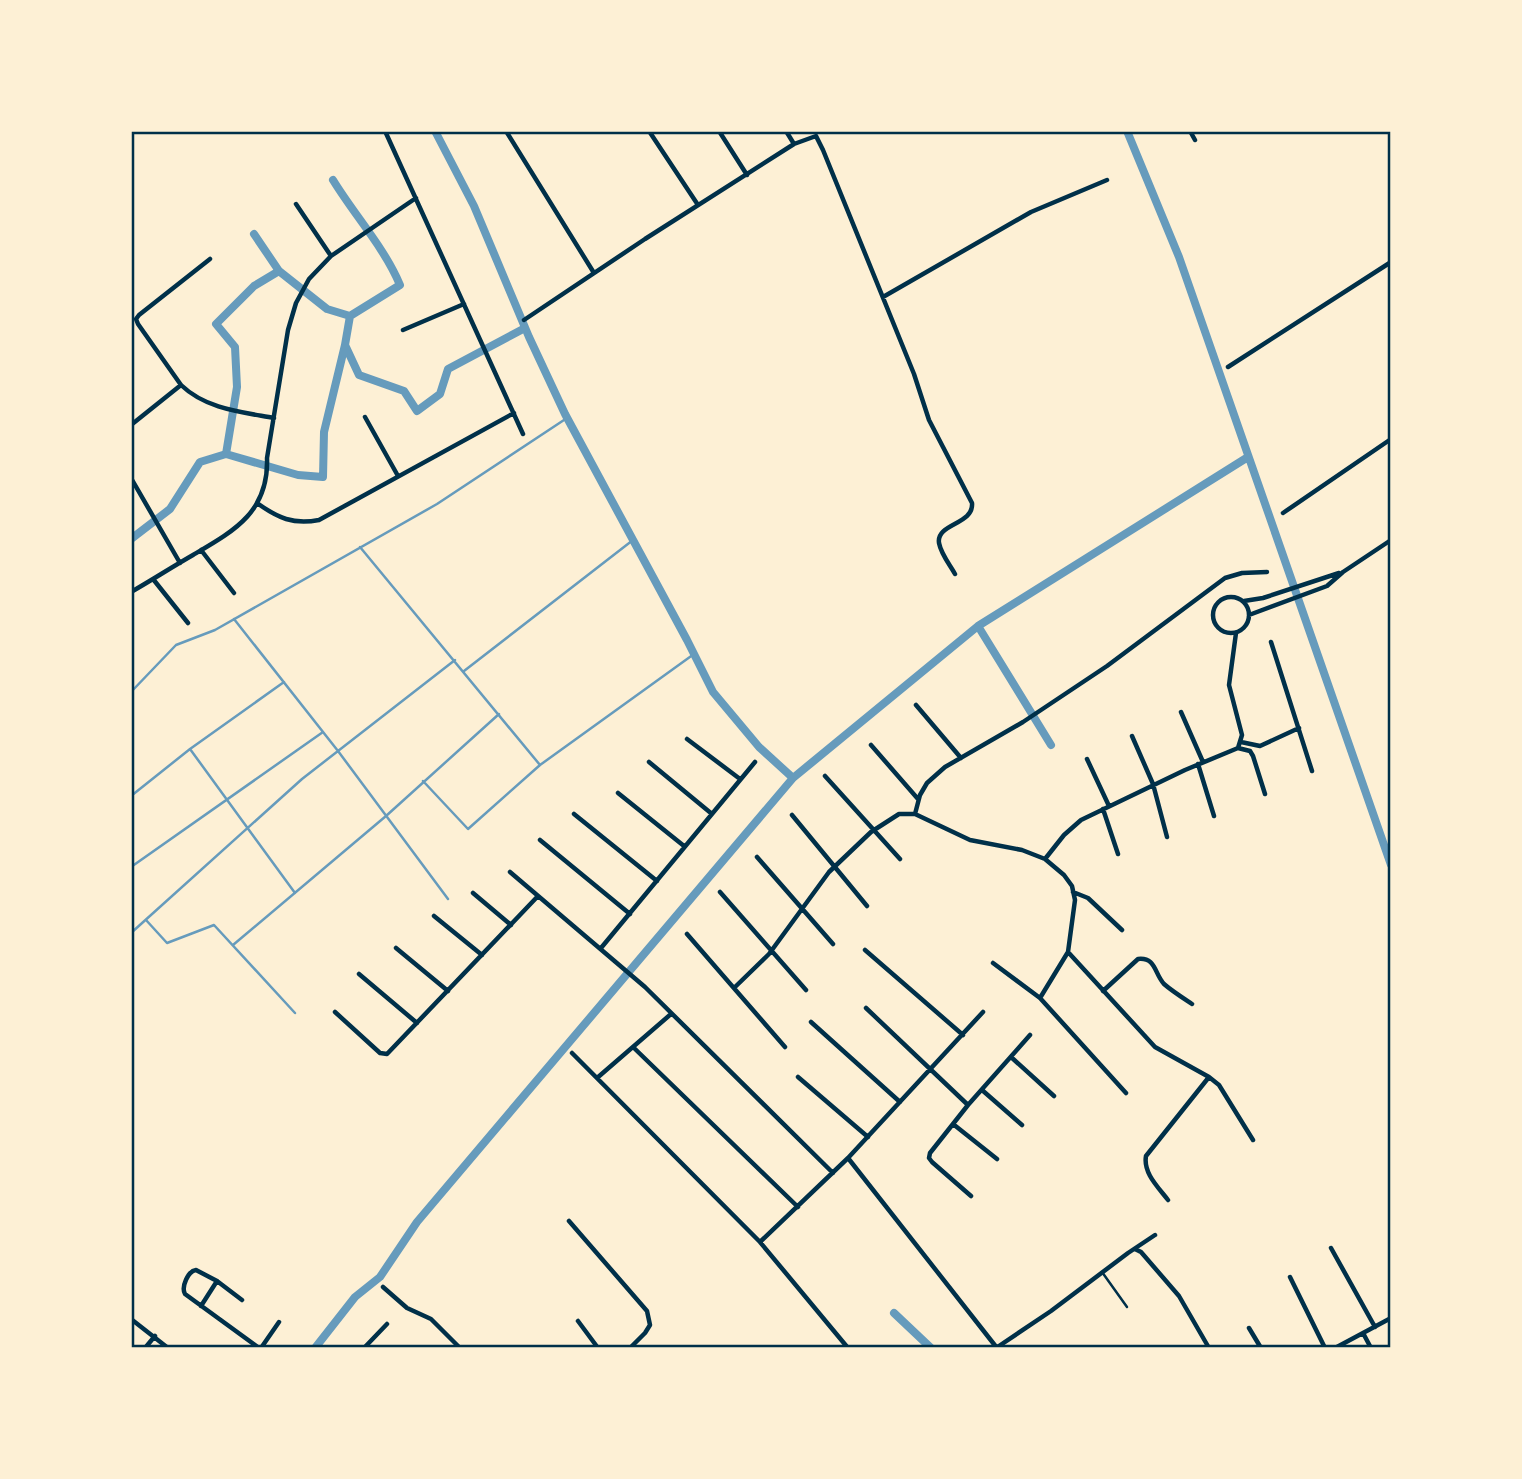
<svg xmlns="http://www.w3.org/2000/svg" width="1522" height="1479" font-family="'Varela Round',sans-serif">
<style>
.lines{fill:none;stroke-linecap:round;stroke-linejoin:round}
.stream{stroke:#669bbc;stroke-width:2.5}
.canal{stroke:#669bbc;stroke-width:8}
.service{stroke:#003049;stroke-width:2.5}
.minor{stroke:#003049;stroke-width:4.5}
.neatline{fill:none;stroke:#003049;stroke-width:2.5}
</style>
<rect width="100%" height="100%" fill="#fdf0d5"/>
<g class="lines">
<path class="stream" d="M360 547 540 765
M234 619 338 751 448 899
M464 671 633 540
M284 682 190 749 295 893
M131 692 176 645 215 630 437 504 567 418
M423 781 468 829 540 765 694 654
M131 796 190 749
M131 867 323 732
M146 920 167 943 214 925 295 1013
M131 933 302 779 455 660
M233 945 386 816 499 714"/>
<path class="canal" d="M435 131 474 206 529 337 565 414 687 640 713 692 759 747 793 778
M1127 131 1179 257 1391 865
M333 180C355 216 384 247 400 285L350 316 345 345 359 375 404 391 417 411 440 394 448 369 525 328
M279 271 327 309 350 316
M226 454 237 387 235 347 216 324 254 286 279 271 254 234
M131 539 170 509 200 462 226 454 298 475 323 477 324 432 345 345
M978 626 1051 745
M894 1313 931 1348
M315 1348 355 1297 380 1277 417 1222 793 778 978 626 1248 457"/>
<path class="service" d="M1102 1272 1127 1307"/>
<path class="minor" d="M385 131 523 434
M506 131 594 273
M649 131 698 205
M719 131 747 175
M786 131 794 144 816 136 823 150 914 374 929 420 972 503C974 525 936 523 939 543 941 554 950 565 955 574
M1190 131 1195 140
M296 204 331 256
M210 259 139 315 136 319 138 324 181 385C206 409 241 412 274 418
M883 297 1031 212 1107 180
M524 320 645 239 794 144
M403 330 464 304
M1228 367 1391 262
M365 417 398 476
M131 425 181 385
M131 478 180 563
M257 503C278 518 293 525 319 520L514 413
M1283 513 1391 439
M201 550 234 593
M153 579 188 623
M131 592C152 580 172 567 193 555 234 531 269 512 267 458L288 330 296 303 309 279 331 256 416 198
M1213 615a18 18 0 1 1 36 0a18 18 0 1 1-36 0Z
M1244 601 1263 598 1339 573
M1249 615 1327 586 1343 572 1391 540
M1271 642 1312 771
M916 705 961 758
M1181 712 1203 762
M1132 736 1153 784 1167 837
M687 739 740 779
M1241 742 1260 746 1299 728
M871 745 918 799
M1238 748 1250 751 1253 756 1265 794
M1087 759 1109 806
M649 762 712 814
M1198 764 1214 816
M825 776 900 859
M618 793 684 846
M1103 809 1118 854
M574 814 657 881
M915 814 920 795 927 783 945 767 1023 722 1107 666 1225 578 1242 573 1267 572
M792 815 867 906
M540 840 630 914
M757 857 833 944
M1045 859 1064 835 1081 820 1185 770 1238 748 1242 735 1229 685 1236 633
M510 872 645 987 833 1173
M720 892 806 990
M1073 892 1088 898 1122 930
M473 893 511 925
M434 916 482 955
M687 934 785 1047
M396 948 448 991
M601 948 755 762
M865 950 963 1035
M1068 952 1155 1047 1209 1077 1219 1085 1253 1140
M993 963 1040 998 1126 1093
M359 974 417 1023
M734 988 769 954 829 872 871 832 899 814H915L970 840 1022 850 1045 859 1064 875 1072 886 1075 900 1068 952 1040 998
M1103 991 1138 959C1156 957 1154 973 1164 984 1172 991 1183 998 1192 1004
M866 1008 968 1105
M335 1012 380 1053 387 1054 538 896
M811 1022 900 1102
M633 1047 798 1207
M572 1053 760 1242 848 1348
M1011 1057 1054 1096
M798 1077 868 1137
M597 1078 671 1014
M982 1090 1022 1125
M953 1124 997 1159
M848 1158 997 1348
M971 1196 932 1162 929 1158 930 1153 968 1105 1030 1035
M1168 1200C1158 1187 1143 1173 1146 1156L1209 1077
M569 1221 647 1311 650 1325 645 1333 630 1348
M760 1242 848 1158 983 1012
M1331 1248 1375 1327
M1135 1249 1141 1252 1179 1296 1209 1348
M1290 1277 1325 1348
M383 1287 407 1308 431 1319 460 1348
M242 1300 217 1281 196 1270C188 1271 181 1287 185 1294L259 1348
M201 1306 217 1281
M131 1319 168 1348
M578 1321 598 1348
M1249 1328 1261 1348
M1363 1333 1371 1348
M145 1348 155 1336
M261 1348 279 1322
M364 1348 387 1324
M996 1348 1051 1311 1128 1253 1155 1235
M1335 1348 1391 1318"/>
</g>
<rect width="1522" height="1479" fill="none" stroke="#fdf0d5" stroke-width="266"/>
<rect x="133" y="133" width="1256" height="1213" class="neatline"/>
</svg>
